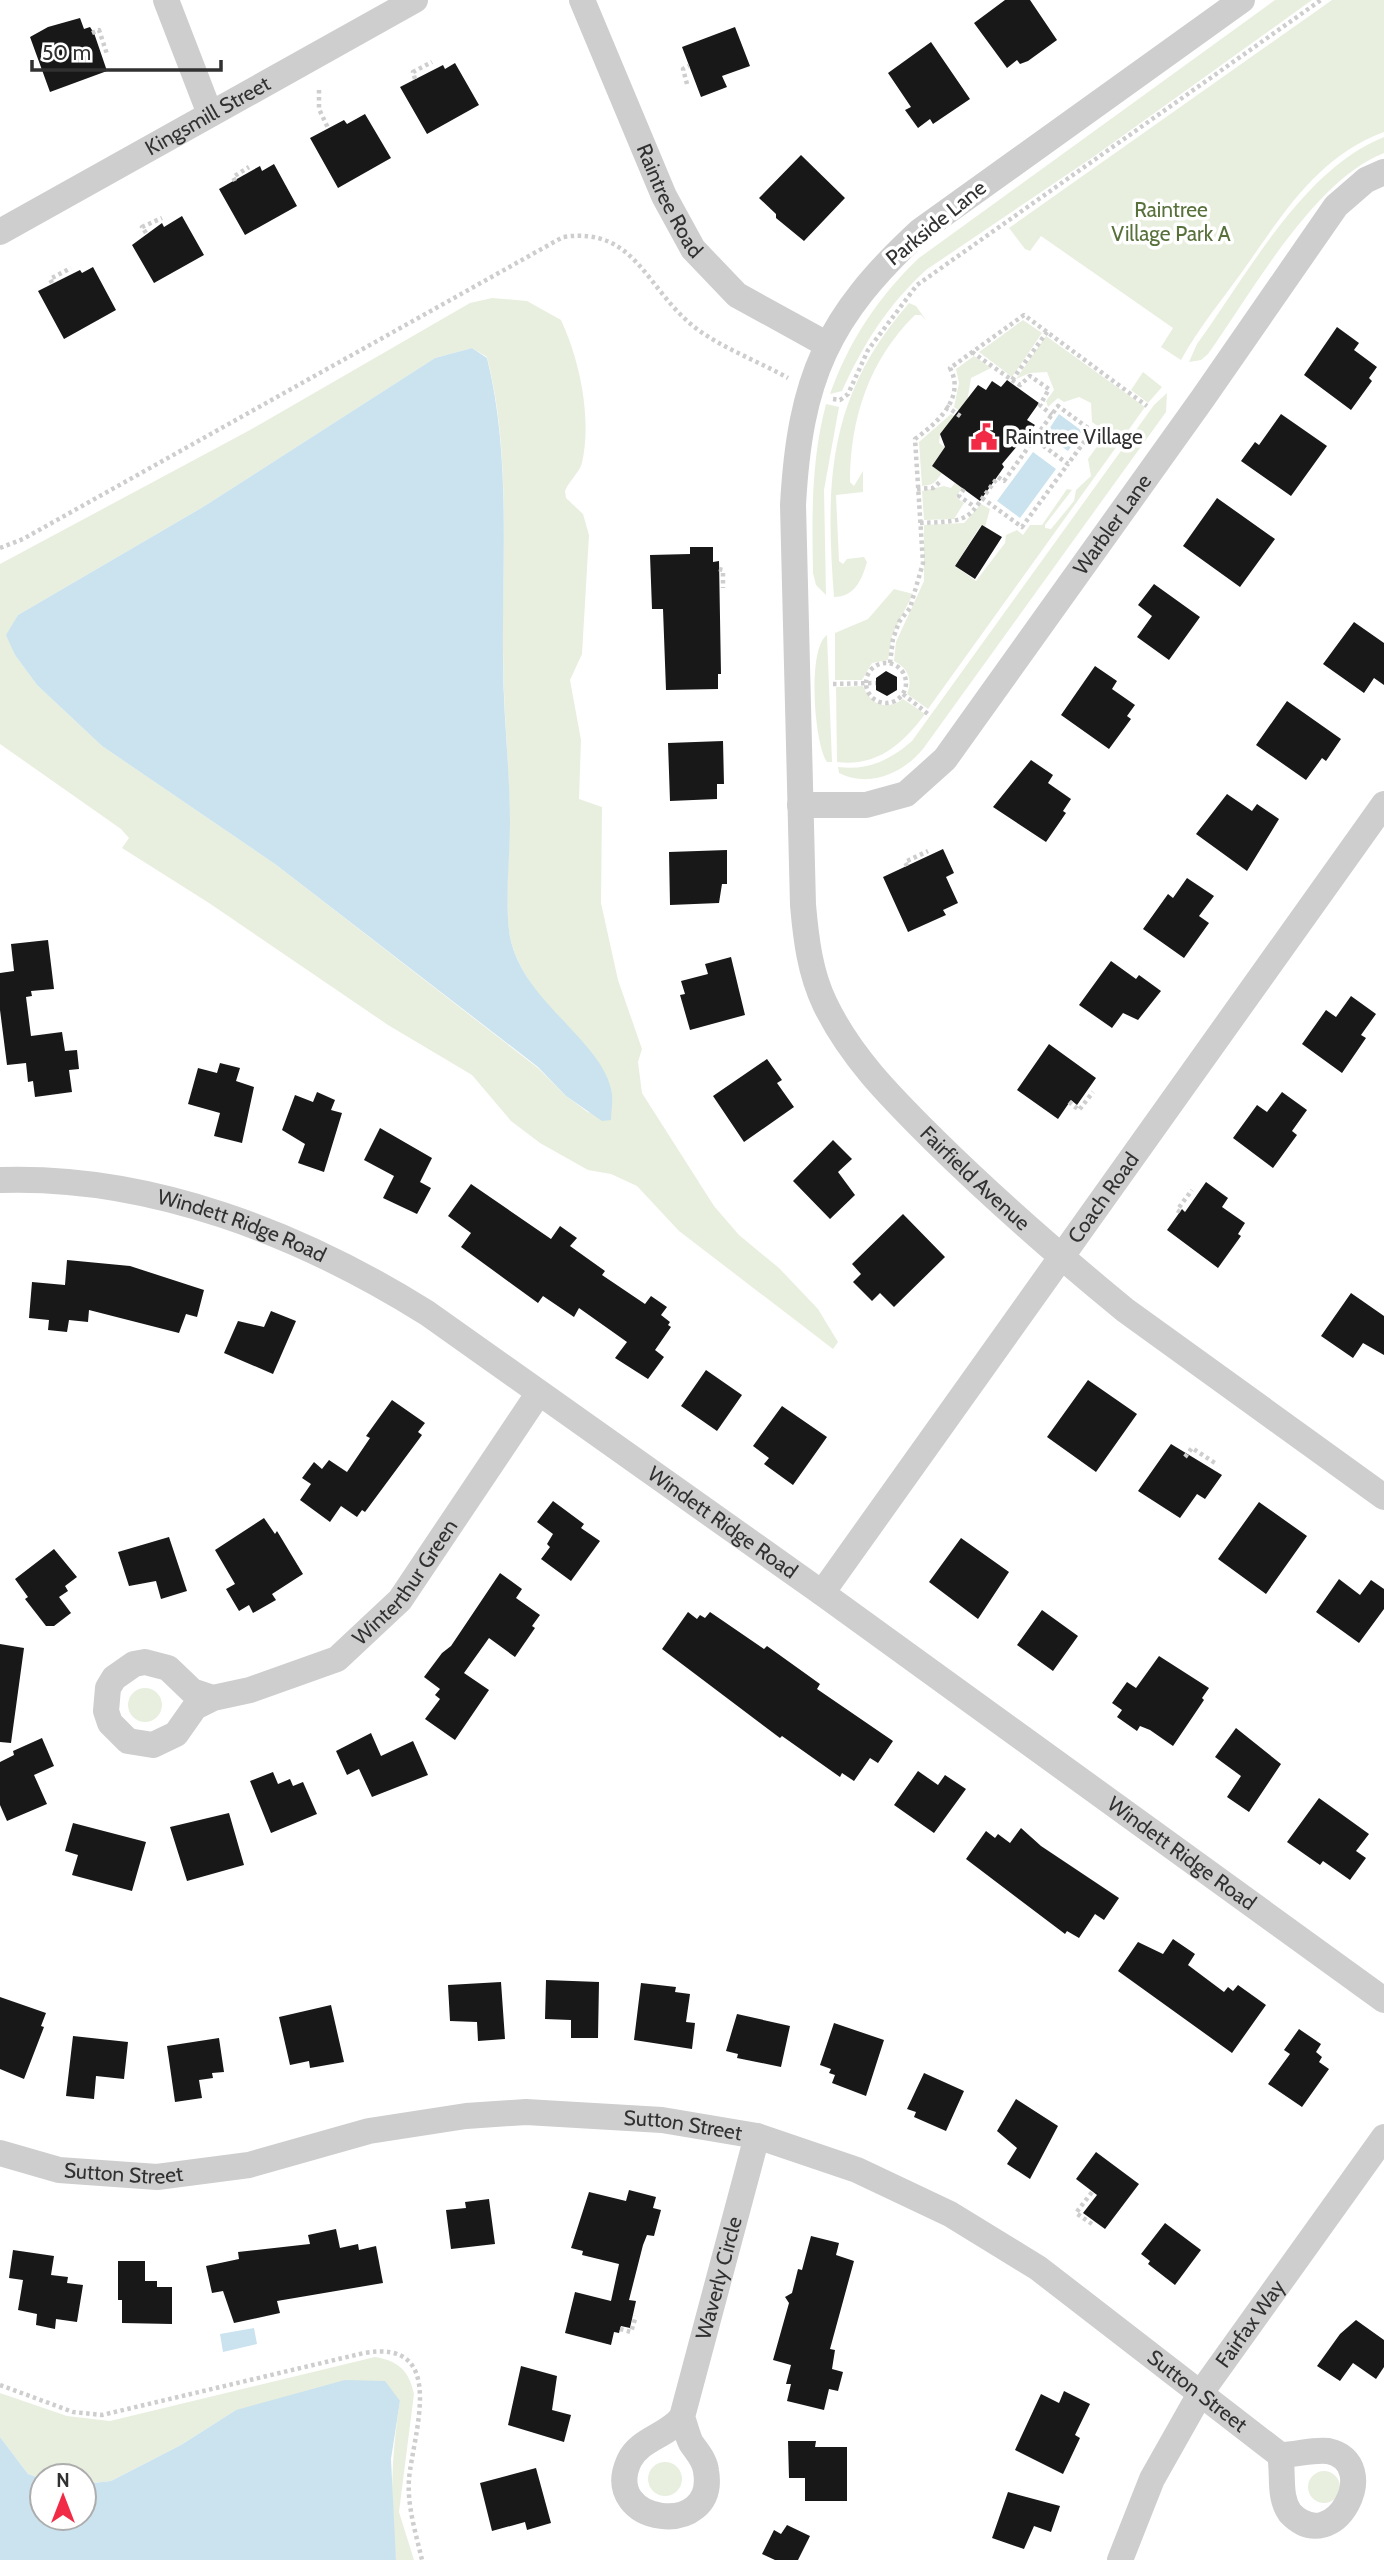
<svg xmlns="http://www.w3.org/2000/svg" width="1384" height="2560" font-family="Cabin,sans-serif">
<style>
.green{fill:#e8efdf;fill-rule:evenodd}
.water{fill:#cae3ef}
.building{fill:#181818}
.lines{fill:none;stroke-linecap:round;stroke-linejoin:round}
.path{stroke:#cecece;stroke-width:4.5;stroke-dasharray:3.5 3.5;stroke-linecap:butt}
.minor{stroke:#cecece;stroke-width:26}
.labels{text-anchor:middle;stroke-width:7;stroke-linejoin:round;paint-order:stroke}
.street-label{font-size:21px;fill:#313131;stroke:#fff}
.park-label{font-size:21px;fill:#58713b;stroke:#fff}
.poi-label{font-size:21px;fill:#313131;stroke:#fff;text-anchor:start}
</style>
<rect width="100%" height="100%" fill="#fff"/>
<path class="green" d="M1275 0H1312L1096 155 926 270C887 306 864 343 842 391L830 394C849 341 878 297 919 258Z
M1332 0H1384V132C1316 157 1282 216 1242 272 1221 301 1198 329 1181 360L1161 347 1173 328 1041 236 1030 251 1025 249 1009 228Z
M1384 137V153C1314 180 1252 292 1208 354L1201 360 1189 362 1197 344C1248 274 1302 170 1384 137Z
M492 298 527 301 561 320C580 361 592 418 582 463 579 473 569 481 565 491L566 498 583 514 589 535 582 654 570 680 581 740 579 799 602 807 601 903 618 980 642 1049 638 1062 642 1093 714 1206 739 1235 779 1268 818 1309 838 1342 833 1349 679 1231 637 1186 611 1174 588 1170 540 1143 511 1121 472 1075 388 1025 209 903 122 848 129 838 121 829 0 744V564L250 430 470 303ZM472 348 487 357C511 451 502 552 503 648 503 706 509 764 510 822 510 860 501 920 515 954 530 990 559 1019 586 1046L589 1113 566 1096 538 1068 275 864 102 746 37 685 15 655 7 635 18 615 203 507 435 358Z
M909 303 916 306 926 320 921 315H915C869 360 850 419 850 482L854 486 863 471V492L836 495 839 561 843 564 847 559 864 557 867 562C862 579 855 597 834 597 825 480 828 396 909 303Z
M1023 320 1042 333 1012 377 979 352Z
M1046 336 1145 407 928 709 907 694C913 680 908 668 894 661L896 642 924 581V525L964 523 981 504 990 509 985 527 981 525 955 566 976 581 1005 543 1006 535 1017 530 1023 535 1030 525H1042L1067 489 1072 490 1045 525V528L1051 529 1074 501 1076 490 1091 476 1088 459 1101 441 1097 434 1099 427 1092 422 1091 403 1079 397 1064 402 1058 398 1048 407 1046 401 1054 390 1047 372 1030 373 1016 379Z
M974 356 991 368 971 378 965 415 954 407 959 383 956 369Z
M1143 372 1162 387 1148 403 1131 390Z
M1167 393 1166 412 923 749C902 774 869 788 839 773L838 767C868 771 890 760 912 741L1154 405Z
M826 404 839 407 824 490 826 595 816 585 813 573C812 515 811 461 826 404Z
M951 414 961 420 940 434 939 443 946 448 932 466 942 473C936 481 935 485 922 486L919 442Z
M955 483 962 488 956 497 964 503 954 519 924 520 922 491 944 486 951 488Z
M894 589 913 594 892 635 888 660 872 663 862 680H835V633L868 619Z
M827 635 832 762H827C814 744 807 648 827 635Z
M863 686C871 705 886 711 903 699L925 714C903 744 877 767 837 762L836 687Z
M128 1705a17 17 0 1 1 34 0a17 17 0 1 1-34 0Z
M375 2357C398 2361 409 2370 414 2394L399 2512 414 2560H396C390 2504 391 2457 400 2401L236 2410 181 2445 111 2481 84 2484V2476H42V2479L28 2474 0 2437V2393L67 2416 110 2421Z
M648 2479a17 17 0 1 1 34 0a17 17 0 1 1-34 0Z
M1308 2487a16 16 0 1 1 32 0a16 16 0 1 1-32 0Z"/>
<path class="water" d="M472 348 487 358C511 455 502 559 503 659 503 714 510 769 510 824 510 858 505 895 509 930 517 1000 604 1039 612 1094 613 1102 611 1112 611 1120L602 1121 566 1096 538 1067 275 864 102 746 37 685 15 655 6 635 18 615 203 507 435 358Z
M1059 414 1082 431 1068 451 1045 435Z
M1033 452 1056 469 1020 518 997 501Z
M254 2328 257 2344 223 2352 220 2334Z
M345 2380 385 2381 400 2401 391 2459 396 2560H0V2437L28 2474 42 2479V2518H84V2484L111 2481 181 2445 236 2410Z"/>
<path class="building" d="M1005 0H1030L1057 40 1028 61 1020 64 1017 60 1007 68 974 23Z
M80 18 84 29 90 27 94 33 107 71 50 92 30 37 48 27Z
M735 27 750 66 722 76 727 87 701 97 682 47Z
M931 42 970 99 933 124 930 119 918 128 905 110 911 107 888 73Z
M455 63 479 105 427 134 400 87 443 65 445 69Z
M365 114 391 158 338 188 310 138 344 120 347 124Z
M801 155 845 198 804 241 776 218V214L759 198Z
M274 164 297 206 245 235 219 189 260 166 262 171Z
M182 216 204 255 154 283 132 245 162 223 164 227Z
M93 267 116 310 64 339 38 291 80 270 82 273Z
M1337 327 1359 343 1354 350 1377 367 1369 378 1372 381 1351 410 1304 375Z
M1007 380 1039 403 1027 420 1035 425 1002 464 1004 467 980 501 932 466 945 447 940 434 978 385 986 390 992 381 1001 387Z
M1281 414 1327 446 1291 496 1241 461 1255 442 1259 445Z
M1217 498 1275 539 1240 587 1183 546Z
M982 525 1002 537 975 579 955 566Z
M690 547H713V562L719 561 721 674H718V689L666 690 663 609H652L650 555 690 554Z
M1154 584 1200 617 1169 660 1137 637 1152 616 1138 605Z
M1354 622 1384 643V685L1374 678 1364 693 1323 664Z
M1095 666 1117 681 1112 689 1135 705 1127 716 1131 719 1109 749 1061 715Z
M886 671 897 677V690L887 696 876 690V678Z
M1287 701 1341 739 1326 761 1322 758 1306 780 1256 745Z
M723 741 724 784H717V799L670 801 668 743Z
M1031 760 1053 775 1048 783 1071 799 1063 811 1066 813 1046 842 993 807Z
M1227 794 1252 811 1257 804 1279 819 1247 871 1196 834Z
M943 849 954 873 946 877 958 903 943 910 946 915 908 932 883 877Z
M727 850V884H722L719 903 670 905 669 852Z
M1187 878 1214 896 1199 916 1209 923 1184 958 1143 929 1168 894 1173 898Z
M48 940 54 989 31 991 32 996 26 997 31 1036 62 1032 65 1051 77 1050 79 1069 69 1070 72 1092 35 1097 33 1081 28 1082 26 1063 7 1065 0 1010V973L14 971 11 944Z
M731 957 745 1015 690 1030 680 995 685 994 681 981 708 974 705 964Z
M1111 961 1136 979 1139 975 1161 991 1138 1020 1123 1013 1112 1028 1079 1005Z
M1351 996 1376 1014 1361 1035 1366 1038 1342 1073 1302 1044 1326 1010 1336 1017Z
M1049 1044 1096 1078 1077 1105 1071 1100 1058 1119 1017 1090Z
M767 1059 782 1080 777 1083 794 1107 744 1142 713 1096Z
M220 1063 240 1068 236 1081 254 1087 242 1143 214 1136 220 1113 188 1104 198 1068 217 1073Z
M317 1092 335 1100 331 1110 342 1113 324 1172 298 1163 305 1144 282 1130 295 1095 313 1102Z
M1282 1092 1307 1110 1292 1131 1297 1135 1273 1168 1233 1138 1257 1105 1267 1112Z
M380 1128 432 1158 420 1182 431 1188 417 1214 383 1198 394 1176 364 1160Z
M833 1140 852 1159 838 1172 855 1195 830 1219 793 1181Z
M1206 1182 1228 1198 1222 1207 1245 1223 1238 1234 1241 1236 1218 1268 1167 1230 1182 1209 1185 1212Z
M471 1184 551 1239 560 1226 577 1238 570 1246 605 1271 602 1275 645 1304 651 1296 667 1307 661 1315 670 1322 668 1325 671 1327 655 1350 664 1357 648 1379 615 1358 627 1342 579 1308 574 1317 543 1296 538 1303 461 1247 471 1233 448 1216Z
M903 1214 945 1257 894 1307 880 1293 872 1301 853 1282 861 1274 852 1264Z
M67 1260 130 1266 204 1290 197 1317 186 1314 179 1333 89 1310 88 1322 69 1320 67 1332 48 1330 49 1320 29 1318 32 1282 65 1285Z
M1351 1293 1384 1316V1355L1363 1343 1353 1358 1321 1336Z
M271 1311 296 1321 273 1374 224 1353 238 1321 264 1327Z
M706 1370 742 1395 717 1431 681 1406Z
M1088 1380 1137 1414 1096 1472 1047 1437Z
M392 1400 425 1423 418 1432 422 1435 365 1512 362 1510 357 1517 341 1506 330 1522 300 1500 311 1484 302 1478 314 1462 322 1469 329 1460 347 1472 370 1438 366 1436Z
M782 1406 827 1437 793 1485 764 1464 769 1458 753 1446Z
M1171 1444 1222 1475 1205 1499 1197 1494 1180 1518 1138 1491Z
M553 1501 584 1524 581 1528 600 1541 571 1581 541 1559 550 1547 547 1544 553 1534 537 1522Z
M1259 1502 1307 1536 1266 1594 1218 1559Z
M264 1518 275 1534 277 1531 303 1574 272 1594 276 1600 253 1613 249 1605 239 1611 226 1589 235 1584 215 1550Z
M169 1537 187 1591 161 1599 156 1581 129 1586 118 1552Z
M961 1538 1009 1572 978 1619 929 1582Z
M54 1549 77 1577 65 1586 68 1591 59 1597 71 1613 54 1626H46L25 1599 28 1597 15 1579Z
M500 1573 522 1589 516 1598 540 1615 532 1626 535 1628 515 1657 489 1638 464 1673 489 1690 455 1740 425 1719 440 1699 435 1695 440 1689 424 1677 442 1653 451 1646Z
M1339 1579 1360 1595 1371 1580 1384 1589V1609L1359 1643 1316 1612Z
M1042 1610 1078 1636 1053 1671 1017 1645Z
M688 1612 697 1619 700 1615 705 1618 710 1612 764 1649 767 1646 820 1684 817 1689 893 1741 878 1763 870 1758 854 1781 842 1773 840 1777 782 1736 780 1738 662 1649Z
M0 1644 24 1648 11 1743 0 1742Z
M1159 1656 1209 1688 1202 1698 1204 1700 1173 1746 1150 1730 1140 1726 1137 1731 1117 1717 1122 1710 1112 1703 1127 1682 1136 1688Z
M1236 1728 1281 1764 1249 1812 1227 1797 1241 1776 1215 1757Z
M371 1733 381 1756 413 1741 428 1775 372 1797 359 1769 347 1775 336 1751Z
M42 1738 54 1766 34 1775 47 1804 7 1821 0 1805V1762L14 1755 13 1751Z
M918 1771 938 1785 945 1775 966 1789 934 1833 894 1805Z
M273 1772 278 1784 290 1779 293 1786 303 1782 317 1814 271 1833 250 1781Z
M1319 1798 1369 1834 1356 1851 1366 1858 1350 1880 1323 1861 1320 1865 1287 1842Z
M229 1813 244 1865 187 1881 170 1827Z
M73 1823 146 1842 132 1891 72 1875 78 1855 65 1851Z
M1021 1828 1041 1846 1119 1898 1104 1920 1095 1914 1079 1938 1067 1931 1065 1934 966 1859 986 1831 995 1838 998 1834 1010 1843Z
M1173 1939 1195 1954 1188 1965 1224 1992 1228 1987 1233 1991 1238 1985 1266 2005 1232 2053 1118 1971 1138 1942 1163 1954Z
M546 1980 599 1982 598 2038H571V2020L545 2019Z
M501 1982 505 2039 478 2041 477 2022 450 2021 448 1985Z
M641 1983 676 1987 675 1992 690 1994 686 2022 695 2023 692 2049 634 2040Z
M0 1997 46 2013 41 2026 44 2027 24 2079 0 2069Z
M331 2005 344 2062 310 2068 309 2061 290 2065 279 2017Z
M737 2014 790 2026 781 2067 737 2058 738 2054 726 2051Z
M834 2023 884 2040 866 2096 832 2083 835 2075 829 2073 831 2069 820 2065Z
M1299 2029 1321 2044 1316 2052 1322 2057 1319 2062 1329 2069 1302 2107 1268 2084 1290 2054 1284 2050Z
M73 2036 128 2042 124 2079 96 2076 94 2099 66 2096Z
M219 2038 224 2072 212 2073 213 2078 199 2080 202 2098 175 2102 167 2046Z
M924 2073 964 2091 946 2131 914 2117 916 2112 907 2109Z
M1016 2099 1058 2126 1030 2179 1007 2164 1017 2148 997 2131Z
M1096 2152 1139 2184 1105 2229 1083 2213 1097 2195 1076 2179Z
M629 2190 656 2197 653 2208 661 2210 654 2236 647 2235 643 2245 629 2300 636 2301 630 2328 621 2326 619 2333 614 2332 611 2345 565 2333 575 2292 611 2301 619 2264 582 2255 583 2251 571 2248 589 2192 626 2201Z
M489 2199 495 2244 451 2249 446 2210 466 2208 465 2202Z
M1165 2223 1201 2250 1175 2285 1148 2264 1150 2261 1141 2254Z
M336 2229 340 2248 358 2244 359 2250 376 2246 383 2283 277 2301 280 2313 234 2323 223 2291 212 2293 206 2266 239 2259 238 2252 310 2244 308 2235Z
M811 2236 839 2243 836 2255 854 2261 830 2349 835 2350 832 2369 843 2372 838 2391 829 2389 824 2410 787 2401 791 2384H786L791 2365 773 2360 789 2303 785 2297 792 2293 798 2269 802 2270Z
M13 2250 54 2256 51 2275 68 2277 67 2283 83 2285 77 2322 56 2319 55 2329 36 2325 37 2314 18 2310 23 2280 9 2278Z
M118 2261H145V2281H157V2287H172V2324L122 2323V2300H118Z
M1356 2320 1384 2340V2367L1376 2379 1353 2363 1340 2381 1317 2366 1340 2334Z
M521 2366 557 2376 552 2410 571 2415 564 2442 508 2425Z
M1064 2391 1090 2404 1075 2435 1080 2438 1063 2474 1015 2450 1041 2394 1059 2403Z
M788 2441H816L815 2447H847V2501H805V2478H789Z
M536 2468 551 2523 527 2530 525 2522 492 2531 480 2483Z
M1008 2492 1060 2506 1051 2532 1034 2526 1024 2549 992 2538Z
M787 2525 810 2536 798 2560H775L762 2554 774 2530 781 2534Z"/>
<g class="lines">
<path class="path" d="M92 33 99 30 107 54
M415 79 413 72 432 62
M687 84 683 69 689 66
M319 90V109L328 128
M235 181 233 177 249 167
M146 233 142 227 162 218
M52 283 50 279 71 268
M972 352 1012 380 1047 332
M1012 380 1020 385 1030 376 1049 389 1040 405 1052 415
M833 399 840 400 848 394 868 350 917 285 1321 0
M946 406 963 418
M917 489 933 488 942 480
M964 489 959 496 975 507
M982 498 1022 527 1068 464
M920 523C976 521 965 520 998 477L1004 481 1058 406 1092 431 1068 464 1034 439
M0 548 23 539 563 237C637 226 646 291 697 329 724 349 758 361 788 378
M719 569 723 570V588
M890 663 893 639 899 622 910 608 923 563 915 439C937 423 966 398 950 368L1024 315 1147 406
M866 683a20 20 0 1 1 40 0a20 20 0 1 1-40 0Z
M833 684 876 683
M903 694 928 714
M907 866 905 862 928 851
M1069 1102 1079 1110 1093 1092
M1180 1212 1177 1210 1192 1190
M1185 1457 1192 1448 1215 1463
M1092 2224 1076 2213 1092 2192
M620 2329 631 2332 636 2316
M0 2385 73 2412 102 2415 364 2353C449 2338 413 2434 409 2479 407 2506 416 2534 422 2560"/>
<g class="minor">
<path d="M166 0 210 114"/>
<path id="s1" d="M582 0 664 196 693 249 737 295 826 344"/>
<path id="s2" d="M1242 0 920 231C827 317 800 378 793 505L803 905C806 939 810 973 825 1004 851 1058 892 1098 934 1140 995 1200 1058 1255 1125 1310L1384 1497"/>
<path id="s3" d="M0 232 415 0"/>
<path id="s4" d="M800 805H866L906 794 945 759 1203 398 1336 206 1366 180 1384 172"/>
<path id="s5" d="M0 1180C151 1175 301 1234 427 1313L822 1593 1384 2000"/>
<path id="s6" d="M822 1593 1384 804"/>
<path id="s7" d="M213 1698 192 1691 168 1668 145 1662 134 1664 114 1678 108 1688 106 1711 110 1723 128 1741 153 1745 176 1734 195 1707 213 1698 250 1690 337 1659 400 1600 538 1394"/>
<path id="s8" d="M0 2153 59 2170 157 2177 249 2165 369 2131 466 2116 526 2112 662 2120 757 2136 857 2170 950 2214 1038 2268 1280 2455C1284 2474 1278 2496 1290 2513 1335 2560 1384 2462 1328 2451 1313 2449 1296 2455 1280 2455"/>
<path id="s9" d="M682 2417C685 2425 687 2435 691 2443 697 2452 705 2460 706 2471 718 2540 600 2525 629 2461 639 2439 668 2436 682 2417L757 2136"/>
<path id="s10" d="M1120 2560 1152 2479 1200 2394 1384 2137"/>
</g>
</g>
<defs>
<symbol id="civic-bare" viewBox="-9 -9 18 18"><path d="M-.6-6.5H3V-4.5H.6V-3L4-1V1h2V6H-6V1h2V-1L-.6-3ZM-1.2 2.5V6h2.4V2.5Z" fill="#f12b46" stroke="#fff" stroke-width="2.5" paint-order="stroke"/></symbol>
</defs>
<g fill-rule="evenodd">
<use href="#civic-bare" x="965" y="418" width="38" height="38"/>
</g>
<g class="labels">
<g class="street-label">
<text dy="7" stroke="none"><textPath href="#s3" startOffset="238">Kingsmill Street</textPath></text>
<text dy="7" stroke="none"><textPath href="#s1" startOffset="219">Raintree Road</textPath></text>
<text transform="translate(936 223) rotate(-39)" y="7">Parkside Lane</text>
<text dy="7" stroke="none"><textPath href="#s4" startOffset="448">Warbler Lane</textPath></text>
<text dy="7" stroke="none"><textPath href="#s2" startOffset="1442">Fairfield Avenue</textPath></text>
<text dy="7" stroke="none"><textPath href="#s6" startOffset="485">Coach Road</textPath></text>
<text dy="7" stroke="none"><textPath href="#s5" startOffset="248">Windett Ridge Road</textPath></text>
<text dy="7" stroke="none"><textPath href="#s5" startOffset="816">Windett Ridge Road</textPath></text>
<text dy="7" stroke="none"><textPath href="#s7" startOffset="525">Winterthur Green</textPath></text>
<text dy="7" stroke="none"><textPath href="#s5" startOffset="1382">Windett Ridge Road</textPath></text>
<text dy="7" stroke="none"><textPath href="#s8" startOffset="693">Sutton Street</textPath></text>
<text dy="7" stroke="none"><textPath href="#s8" startOffset="126">Sutton Street</textPath></text>
<text dy="7" stroke="none"><textPath href="#s9" startOffset="425">Waverly Circle</textPath></text>
<text dy="7" stroke="none"><textPath href="#s10" startOffset="271">Fairfax Way</textPath></text>
<text dy="7" stroke="none"><textPath href="#s8" startOffset="1281">Sutton Street</textPath></text>
</g>
<g class="park-label">
<text x="1171" y="217">Raintree<tspan x="1171" dy="24">Village Park A</tspan></text>
</g>
<g class="poi-label">
<text x="1005" y="444">Raintree Village</text>
</g>
</g>
<g transform="translate(63 2497)"><circle r="33" fill="#ffffff" stroke="#adadad" stroke-width="2"/>
<path d="M0-5L12 26L0 18L-12 26Z" fill="#f12b46"/>
<text y="-10" font-size="19" font-weight="bold" text-anchor="middle" fill="#313131">N</text>
</g>
<path d="M32 60v10h189v-10" fill="none" stroke="#313131" stroke-width="3.5"/>
<text x="42" y="60" font-size="21" fill="#313131" stroke="#ffffff" stroke-width="5" paint-order="stroke">50 m</text>
</svg>
